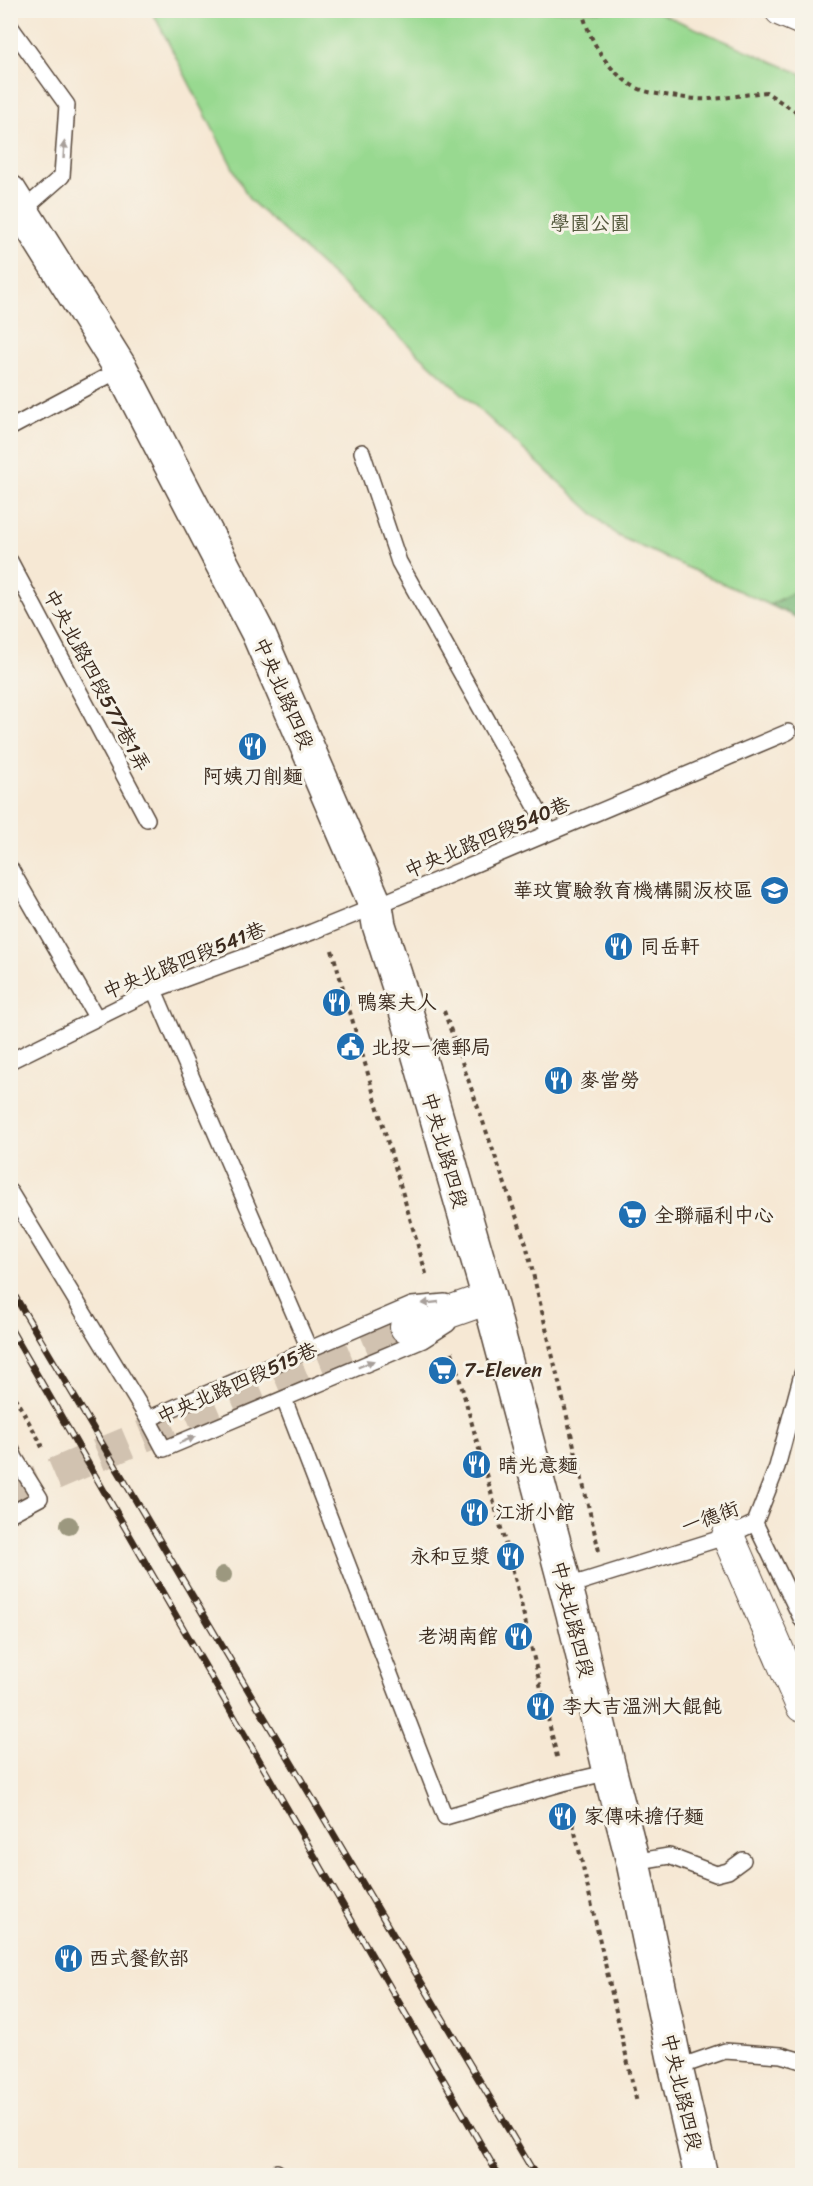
<svg xmlns="http://www.w3.org/2000/svg" width="813" height="2186" font-family="Sriracha,'LXGW WenKai TC',sans-serif">
<style>
.green{fill:#98d990;stroke:#6a8257;stroke-width:1.5}
.forest{fill:#7ab97a;stroke:#5a724c;stroke-width:1.5}
.lines{fill:none;stroke-linecap:round;stroke-linejoin:round}
.street-tunnel{stroke:#d1c2b0;stroke-width:32;stroke-dasharray:32 16;stroke-linecap:butt}
.lane-casing{stroke:#574639;stroke-width:18}
.street-casing{stroke:#574639;stroke-width:34}
.secondary-casing{stroke:#574639;stroke-width:36}
.path{stroke:#574639;stroke-width:4;stroke-dasharray:4.5 4.5;stroke-linecap:butt}
.lane{stroke:#fff;stroke-width:15}
.street{stroke:#fff;stroke-width:32}
.secondary{stroke:#fff;stroke-width:33}
.rail-casing{stroke:#3b2a1e;stroke-width:7}
.rail{stroke:#f7f3e8;stroke-width:4.5;stroke-dasharray:14;stroke-linecap:butt}
.tree{fill:#9c987f}
.oneway{fill:#a79f9a}
.labels{text-anchor:middle;stroke-width:6;stroke-linejoin:round;paint-order:stroke}
.park-label{font-size:20px;fill:#52563a;stroke:#f7f3e8}
.street-label{font-size:20px;fill:#3b2a1e;stroke:#f7f3e8}
.poi-label{font-size:20px;fill:#3b2a1e;stroke:#f7f3e8;text-anchor:start}
</style>
<rect width="100%" height="100%" fill="#f7f3e8"/>
<filter id="ink" filterUnits="userSpaceOnUse"><feTurbulence type="fractalNoise" baseFrequency=".0167" numOctaves="2"/><feDisplacementMap in="SourceGraphic" scale="12" xChannelSelector="R" yChannelSelector="G"/><feConvolveMatrix kernelMatrix="1 2 1 2 8 2 1 2 1" color-interpolation-filters="sRGB"/></filter>
<filter id="wash" filterUnits="userSpaceOnUse"><feTurbulence type="fractalNoise" baseFrequency=".008" numOctaves="4" result="noise"/><feDisplacementMap in="SourceGraphic" scale="24" xChannelSelector="R" yChannelSelector="G"/><feGaussianBlur stdDeviation="1.35" result="paint"/><feColorMatrix in="noise" values="0 0 0 0 0 0 0 0 0 0 0 0 0 0 0 0 0 1.4 0 .05"/><feComposite in="paint" operator="in"/></filter>
<g filter="url(#wash)">
<rect width="100%" height="100%" fill="#f6e8d4"/>
<path class="green" d="M152 11H655L802 74V588L770 605 618 536 249 199Z"/>
<path class="forest" d="M802 588V620L770 605Z"/>
</g>
<g filter="url(#ink)">
<g class="lines">
<path class="street-tunnel" d="M10 1493 221 1403 406 1327"/>
<defs>
<path id="lane" d="M10 26 67 105 62 176 22 211
M10 428 121 369
M362 452 399 562 550 832
M10 561 147 819
M10 868 96 1017
M154 990 310 1351
M10 1061 154 990 312 932 376 906 788 732
M10 1192 148 1419 164 1449 423 1340 448 1324
M284 1399 445 1817 563 1783 610 1772
M148 1419 412 1305 445 1302
M10 1446 15 1458 40 1498 10 1514
M755 1523 802 1620
M565 1587 728 1536 755 1523 777 1467 802 1374
M633 1862 669 1856 716 1874 728 1871 743 1860
M676 2068 725 2051 781 2055 802 2061
M277 2172 279 2176"/>
<path id="street" d="M781 10 802 19
M406 1327 489 1298
M728 1536 802 1706"/>
<path id="secondary" d="M10 192 121 369 258 633 376 906 379 925 399 987 489 1298 573 1614 610 1772 633 1862 676 2068 701 2176"/>
</defs>
<use href="#lane" class="lane-casing"/>
<use href="#street" class="street-casing"/>
<use href="#secondary" class="secondary-casing"/>
<path class="path" d="M582 10C589 41 611 78 642 90 653 94 666 95 678 97 688 98 700 100 710 99 729 98 747 94 766 92L802 116
M332 950 427 1277
M444 1011 526 1244 599 1551
M452 1352 516 1582 558 1761
M10 1389 42 1445 36 1448
M569 1806 637 2103"/>
<use href="#lane" class="lane"/>
<use href="#street" class="street"/>
<use href="#secondary" class="secondary"/>
<defs>
<path id="rail" d="M10 1288 536 2176
M10 1328 499 2176"/>
</defs>
<use href="#rail" class="rail-casing"/>
<use href="#rail" class="rail"/>
</g>
<g class="tree">
<circle cx="69" cy="1525" r="9"/>
<circle cx="223" cy="1575" r="9"/>
</g>
<defs><path id="oneway-solid" d="M-6-.8H1V-3.2L6.5 0L1 3.2V.8H-6Z" transform="scale(1.5)"/></defs>
<g class="oneway">
<use href="#oneway-solid" transform="translate(64 150) rotate(-87)"/>
<use href="#oneway-solid" transform="translate(430 1303) rotate(174)"/>
<use href="#oneway-solid" transform="translate(366 1364) rotate(-23)"/>
<use href="#oneway-solid" transform="translate(187 1440) rotate(-23)"/>
</g>
</g>
<defs>
<symbol id="restaurant-disc" viewBox="-11 -11 22 22"><circle r="9.5" fill="#1f6fb2" stroke="#f7f3e8"/><path d="M-5-6h1v4h1v-4h1v4h1v-4h1v5L-1.5 .5V6h-2V.5L-5-1ZM5-6V6H3V1.5H1.5Q1.5-4 5-6Z" fill="#fff"/></symbol>
<symbol id="school-disc" viewBox="-11 -11 22 22"><circle r="9.5" fill="#1f6fb2" stroke="#f7f3e8"/><path d="M0-5L7-2L0 1L-7-2ZM-4 1L0 2.5L4 1V4Q0 6-4 4Z" fill="#fff"/></symbol>
<symbol id="civic-disc" viewBox="-11 -11 22 22"><circle r="9.5" fill="#1f6fb2" stroke="#f7f3e8"/><path d="M-.6-6.5H3V-4.5H.6V-3L4-1V1h2V6H-6V1h2V-1L-.6-3ZM-1.2 2.5V6h2.4V2.5Z" fill="#fff"/></symbol>
<symbol id="supermarket-disc" viewBox="-11 -11 22 22"><circle r="9.5" fill="#1f6fb2" stroke="#f7f3e8"/><path d="M-6-5.5h2.5l.6 2H6L4.5 2H-2.5L-4.4-4H-6ZM-1.5 3.2a1.3 1.3 0 1 0 .1 0ZM3 3.2a1.3 1.3 0 1 0 .1 0Z" fill="#fff"/></symbol>
</defs>
<g fill-rule="evenodd">
<use href="#restaurant-disc" x="236" y="730" width="33" height="33"/>
<use href="#school-disc" x="758" y="874" width="33" height="33"/>
<use href="#restaurant-disc" x="602" y="930" width="33" height="33"/>
<use href="#restaurant-disc" x="320" y="986" width="33" height="33"/>
<use href="#civic-disc" x="334" y="1030" width="33" height="33"/>
<use href="#restaurant-disc" x="542" y="1064" width="33" height="33"/>
<use href="#supermarket-disc" x="616" y="1198" width="33" height="33"/>
<use href="#supermarket-disc" x="426" y="1354" width="33" height="33"/>
<use href="#restaurant-disc" x="460" y="1448" width="33" height="33"/>
<use href="#restaurant-disc" x="458" y="1496" width="33" height="33"/>
<use href="#restaurant-disc" x="494" y="1540" width="33" height="33"/>
<use href="#restaurant-disc" x="502" y="1620" width="33" height="33"/>
<use href="#restaurant-disc" x="524" y="1690" width="33" height="33"/>
<use href="#restaurant-disc" x="546" y="1800" width="33" height="33"/>
<use href="#restaurant-disc" x="52" y="1942" width="33" height="33"/>
</g>
<g class="labels">
<g class="park-label">
<text x="590" y="230">學園公園</text>
</g>
<g class="street-label">
<text transform="translate(97 680) rotate(62)" y="7">中央北路四段577巷1弄</text>
<text transform="translate(284 693) rotate(66)" y="7">中央北路四段</text>
<text transform="translate(487 837) rotate(-23)" y="7">中央北路四段540巷</text>
<text transform="translate(184 960) rotate(-22)" y="7">中央北路四段541巷</text>
<text transform="translate(445 1150) rotate(74)" y="7">中央北路四段</text>
<text transform="translate(237 1383) rotate(-24)" y="7">中央北路四段515巷</text>
<text transform="translate(710 1517) rotate(-20)" y="7">一德街</text>
<text transform="translate(573 1619) rotate(76)" y="7">中央北路四段</text>
<text transform="translate(682 2092) rotate(77)" y="7">中央北路四段</text>
</g>
<g class="poi-label">
<text x="253" y="783" text-anchor="middle">阿姨刀削麵</text>
<text x="753" y="897" text-anchor="end">華玟實驗教育機構關汳校區</text>
<text x="640" y="953">同岳軒</text>
<text x="357" y="1009">鴨寨夫人</text>
<text x="371" y="1054">北投一德郵局</text>
<text x="580" y="1087">麥當勞</text>
<text x="654" y="1222">全聯福利中心</text>
<text x="464" y="1377">7-Eleven</text>
<text x="498" y="1472">晴光意麵</text>
<text x="495" y="1519">江浙小館</text>
<text x="490" y="1563" text-anchor="end">永和豆漿</text>
<text x="498" y="1643" text-anchor="end">老湖南館</text>
<text x="562" y="1713">李大吉溫洲大餛飩</text>
<text x="584" y="1823">家傳味擔仔麵</text>
<text x="89" y="1965">西式餐飲部</text>
</g>
</g>
<rect width="813" height="2186" fill="none" stroke="#f7f3e8" stroke-width="36"/>
</svg>
